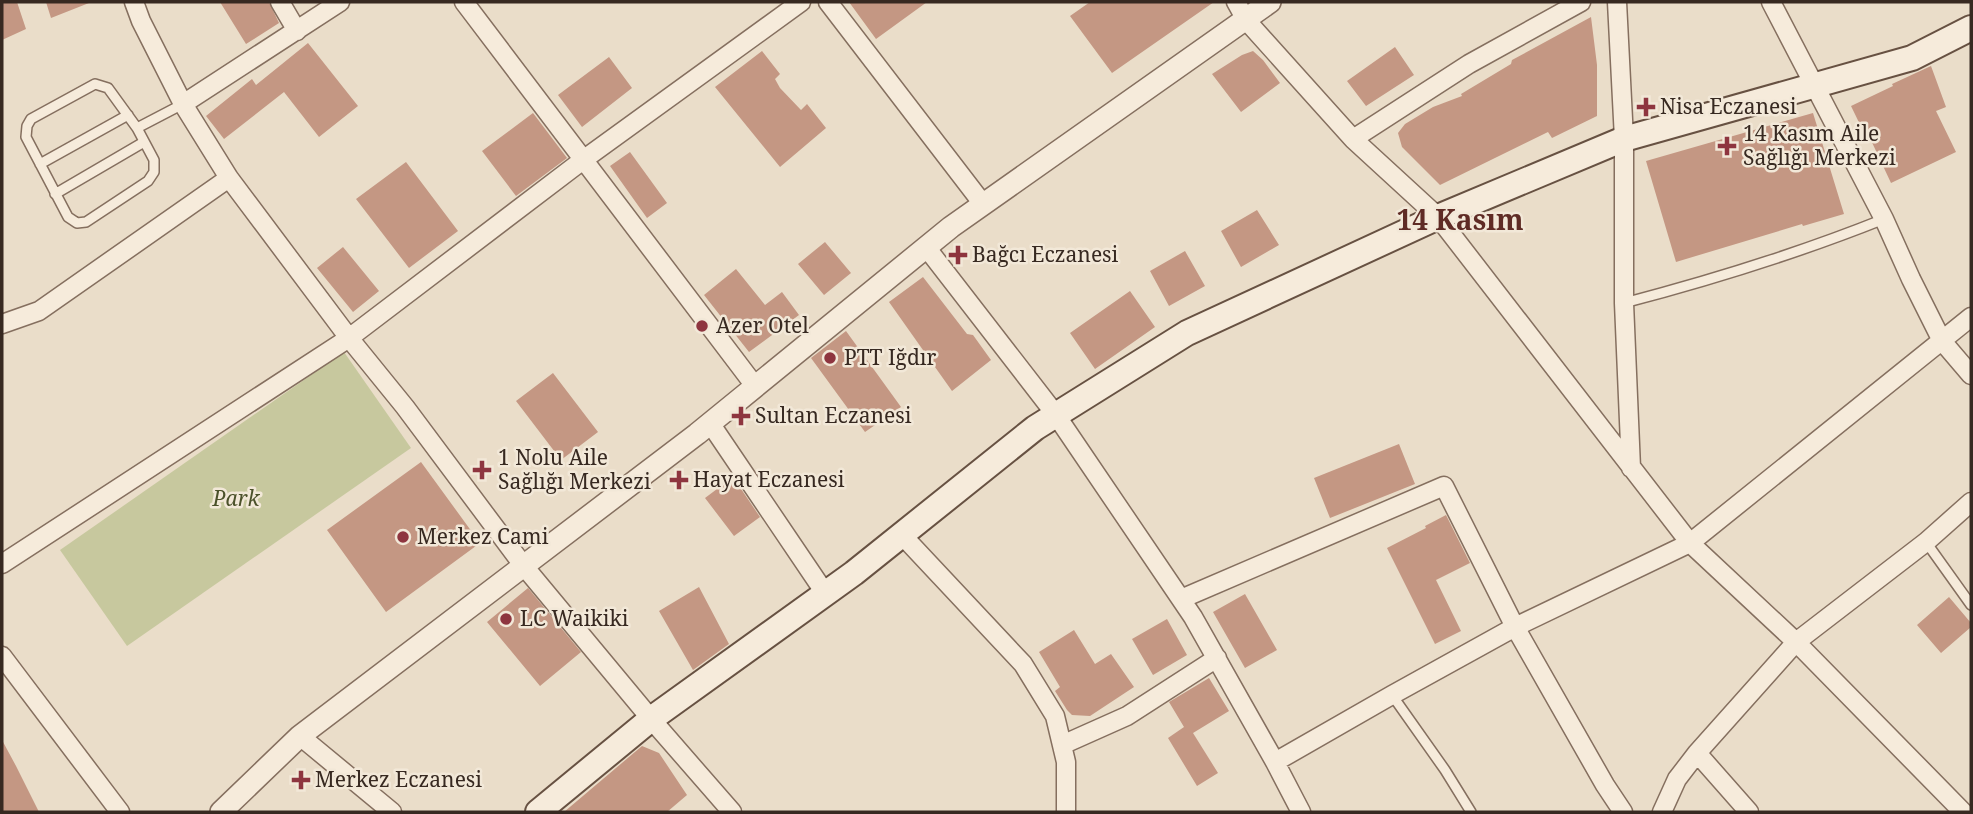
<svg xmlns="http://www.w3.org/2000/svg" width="1973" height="814" font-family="'Noto Serif',serif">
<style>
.green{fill:#c7c89e}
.building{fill:#c49783}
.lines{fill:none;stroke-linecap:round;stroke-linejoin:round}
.service-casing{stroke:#856f5f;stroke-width:12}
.minor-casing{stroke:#856f5f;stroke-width:21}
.tertiary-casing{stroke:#856f5f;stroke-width:24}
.secondary-casing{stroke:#675142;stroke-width:28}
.service{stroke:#f6ebdb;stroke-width:9}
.minor{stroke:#f6ebdb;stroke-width:18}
.tertiary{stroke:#f6ebdb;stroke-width:21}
.secondary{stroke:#f6ebdb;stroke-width:24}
.poi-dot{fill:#8e353f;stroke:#f2e8d8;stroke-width:2.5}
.labels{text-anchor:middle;stroke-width:5;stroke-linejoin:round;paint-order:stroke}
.poi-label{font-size:21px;fill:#372921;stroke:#f2e8d8;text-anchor:start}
.park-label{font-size:21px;font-style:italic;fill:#4b512a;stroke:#f2e8d8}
.district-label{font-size:28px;font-weight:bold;fill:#5f2b25;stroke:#f2e8d8}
</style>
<rect width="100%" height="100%" fill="#eaddc9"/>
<path class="green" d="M344 352 411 448 127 646 60 550Z"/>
<path class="building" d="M2 2H17L26 29 2 40Z
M46 2H89V3L51 18Z
M220 2H269L279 23 246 44Z
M849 2H927L876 39Z
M1090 2H1214L1112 73 1070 16Z
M1591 17 1597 65V116L1552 138 1548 132 1440 185 1402 147 1398 133 1405 124 1433 107 1462 96 1461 94 1511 64 1512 60Z
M308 43 358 106 319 137 284 92 224 139 206 116 252 79 256 85Z
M1395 47 1414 75 1366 106 1347 81Z
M762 51 780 74 775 79 780 88 801 110 807 104 826 128 780 167 715 87Z
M1253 51 1263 60 1280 83 1241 112 1212 74 1242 55Z
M609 57 632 88 582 127 558 95Z
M1931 66 1946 107 1936 111 1956 152 1891 183 1869 136 1866 137 1851 106 1893 86 1892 84Z
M533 113 567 158 516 196 482 151Z
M1813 113 1844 214 1803 226 1802 224 1676 262 1646 161Z
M630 152 667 203 647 218 610 166Z
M406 162 458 231 409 268 356 199Z
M1257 210 1279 245 1241 267 1221 231Z
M825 242 851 273 824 295 798 264Z
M343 247 379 291 353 312 317 268Z
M1185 251 1205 286 1169 306 1150 271Z
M736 269 765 305 782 292 799 315 749 352 704 295Z
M923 277 967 334 973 335 991 360 952 391 889 302Z
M1130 291 1155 327 1095 369 1070 333Z
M846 331 901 407 865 432 811 358Z
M553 373 598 432 561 460 516 401Z
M1399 444 1415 484 1330 518 1314 478Z
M421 462 480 543 386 612 327 530Z
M733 477 760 517 734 536 705 498Z
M1446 515 1470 563 1436 580 1461 631 1435 644 1387 548 1426 528 1425 526Z
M699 587 729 644 693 670 659 611Z
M528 588 581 652 540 686 487 622Z
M1245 594 1277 650 1245 668 1213 612Z
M1949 597 1971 623V627L1941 653 1917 625Z
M1167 619 1187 655 1153 675 1132 639Z
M1074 630 1095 664 1111 654 1134 687 1090 716 1072 715 1067 710 1055 691 1060 687 1039 652Z
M1209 678 1229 711 1193 733 1218 773 1197 786 1168 738 1184 727 1169 702Z
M2 740 16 766 39 812H2Z
M642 746 659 753 687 795 667 812H564Z"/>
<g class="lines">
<defs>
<path id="service" d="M95 84 108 88 137 128 154 160V172L148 181 86 222 77 223 68 217 26 137 27 126 31 119Z
M137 128 183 104
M40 164 128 115
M55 194 144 142
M1624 303C1712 280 1799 253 1884 219
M1926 542 1971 605
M1392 695 1445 770 1471 812"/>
<path id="minor" d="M134 2 141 21 183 104 229 178 349 338 405 407 523 565 651 719 732 812
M280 2 297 31
M464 2 755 386
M828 2 983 204
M1236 2 1246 20 1353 139 1438 217 1690 543 1796 642 1963 812
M1617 2 1624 139V303L1631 468
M1771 2 1884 219 1911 279 1942 341 1971 375
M183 104 340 2
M1353 139 1469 64 1581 2
M926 247 1056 415 1193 617 1275 762 1301 812
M2 324 39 311 229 178
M710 423 825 593
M902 535 1023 664 1055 716 1066 762V812
M2 564 349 338 583 160 801 2
M1181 599 1444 486 1515 627 1605 785 1623 812
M2 656 120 812
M300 736 392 812
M1062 745 1127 716 1217 658
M1697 753 1749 812
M1275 762 1392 695 1515 627 1690 543 1971 317
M1662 812 1677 779 1697 753 1796 642 1926 542 1971 502"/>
<path id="tertiary" d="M221 812 300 736 697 434 951 227 1270 2"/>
<path id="secondary" d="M538 812 651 719 854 573 1035 428 1187 333 1438 217 1624 139 1912 58 1971 28"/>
</defs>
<use href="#service" class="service-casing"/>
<use href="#minor" class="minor-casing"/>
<use href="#tertiary" class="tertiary-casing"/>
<use href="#secondary" class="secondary-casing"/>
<use href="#service" class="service"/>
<use href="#minor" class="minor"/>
<use href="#tertiary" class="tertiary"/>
<use href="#secondary" class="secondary"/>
</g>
<g class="poi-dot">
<path d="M1642.5 96.5h7v7h7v7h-7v7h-7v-7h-7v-7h7z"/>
<path d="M1723.5 135.5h7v7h7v7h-7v7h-7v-7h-7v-7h7z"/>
<path d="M954.5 244.5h7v7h7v7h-7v7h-7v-7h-7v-7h7z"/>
<circle cx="702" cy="326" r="7"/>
<circle cx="830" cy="358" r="7"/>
<path d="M737.5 405.5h7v7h7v7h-7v7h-7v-7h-7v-7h7z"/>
<path d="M478.5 459.5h7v7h7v7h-7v7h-7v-7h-7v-7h7z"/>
<path d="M675.5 469.5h7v7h7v7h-7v7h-7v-7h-7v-7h7z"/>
<circle cx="403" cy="537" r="7"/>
<circle cx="506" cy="619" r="7"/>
<path d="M297.5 769.5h7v7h7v7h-7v7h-7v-7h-7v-7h7z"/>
</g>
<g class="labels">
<g class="poi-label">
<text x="1660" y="114">Nisa Eczanesi</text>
<text x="1743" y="141">14 Kasım Aile<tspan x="1743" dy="24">Sağlığı Merkezi</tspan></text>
<text x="972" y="262">Bağcı Eczanesi</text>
<text x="716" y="333">Azer Otel</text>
<text x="844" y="365">PTT Iğdır</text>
<text x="755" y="423">Sultan Eczanesi</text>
<text x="498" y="465">1 Nolu Aile<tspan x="498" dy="24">Sağlığı Merkezi</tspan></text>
<text x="693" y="487">Hayat Eczanesi</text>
<text x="417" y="544">Merkez Cami</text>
<text x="520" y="626">LC Waikiki</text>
<text x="315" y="787">Merkez Eczanesi</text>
</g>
<g class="park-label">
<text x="236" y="506">Park</text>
</g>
<g class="district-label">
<text x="1460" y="230">14 Kasım</text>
</g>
</g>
<rect width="1973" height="814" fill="none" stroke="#372921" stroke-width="7"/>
</svg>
